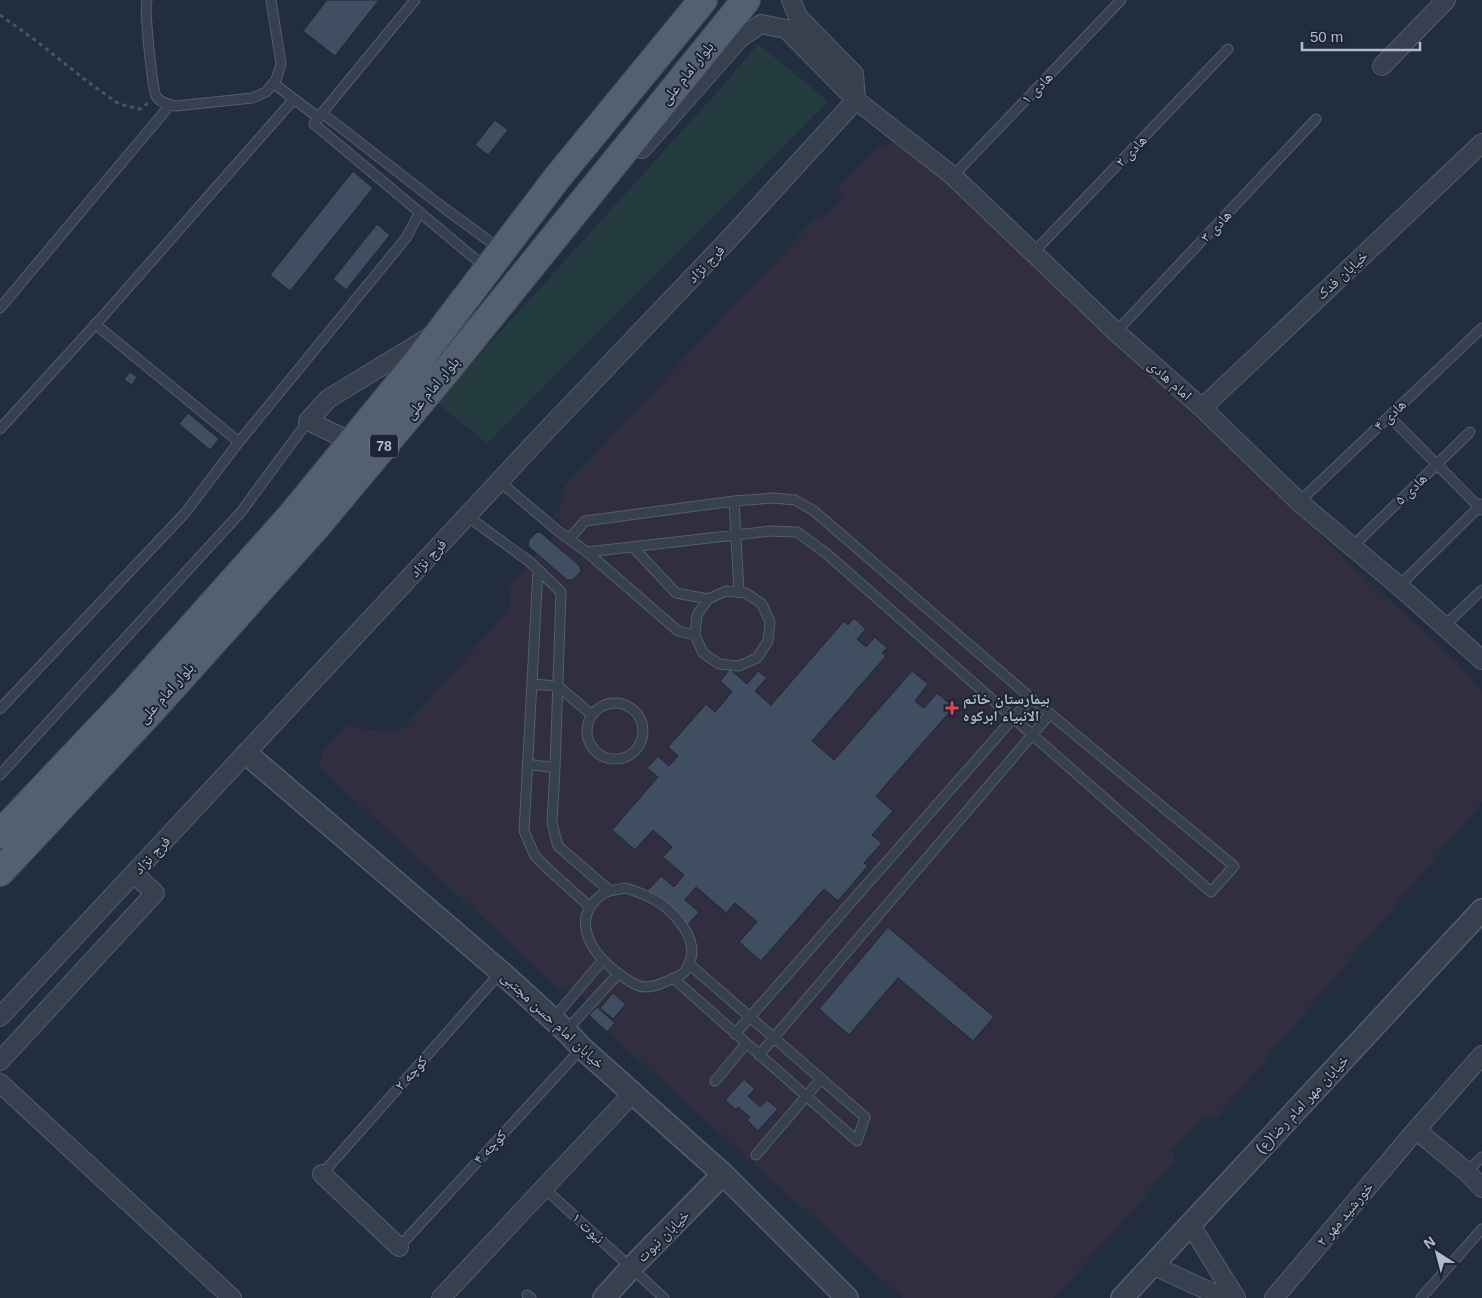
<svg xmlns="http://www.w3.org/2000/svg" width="1482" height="1298" font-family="Arial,'Noto Naskh Arabic',sans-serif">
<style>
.medical{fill:#312e3f}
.green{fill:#243c40}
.building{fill:#404e61;stroke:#1d2736}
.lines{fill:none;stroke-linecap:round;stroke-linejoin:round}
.service-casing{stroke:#545e6d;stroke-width:11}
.minor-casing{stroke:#545e6d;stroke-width:20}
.tertiary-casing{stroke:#545e6d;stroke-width:24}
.primary-casing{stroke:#3f4958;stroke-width:30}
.path{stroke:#42595d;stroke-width:3;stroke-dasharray:4 4;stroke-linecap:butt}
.service{stroke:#36404f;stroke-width:9}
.minor{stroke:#36404f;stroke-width:18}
.tertiary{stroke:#36404f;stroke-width:21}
.primary{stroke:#545f6f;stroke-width:28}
.health-dot{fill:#e0444e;stroke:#1b2534;stroke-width:2}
.labels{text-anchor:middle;stroke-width:4;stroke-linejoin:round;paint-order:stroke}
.shield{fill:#1b2534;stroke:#858e9d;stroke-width:1}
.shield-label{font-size:14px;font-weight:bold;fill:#b2bbca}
.street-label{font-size:15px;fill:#b2bbca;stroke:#1b2534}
.poi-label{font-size:15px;font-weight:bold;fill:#b2bbca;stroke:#1b2534;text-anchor:start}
</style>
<rect width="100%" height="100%" fill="#222e3f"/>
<path class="medical" d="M894 141 908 145 1331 546 1460 665 1482 692V802L1217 1117 1204 1116 1172 1151 1176 1161 1054 1298H903L589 1015 594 1009 570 985 563 992 330 777 319 765 322 751 349 724 361 729 395 732 404 728 506 613 510 604 508 587 537 554 528 546 529 540 536 533 540 532 550 540 563 525 553 516 564 502V487L817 217 822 219 842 198 838 189 880 147Z"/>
<path class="green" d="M758 44 828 101 487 444 437 402 722 87Z"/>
<path class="building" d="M327 0H379L335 56 303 31Z
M495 120 508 130 488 155 475 145Z
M353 171 373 188 290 291 270 275Z
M377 224 390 235 346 290 333 279Z
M130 372 137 377 132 385 124 380Z
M188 413 219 439 210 450 179 424Z
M540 532 580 566 581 571 573 580H567L528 546 529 540 536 533Z
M854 618 866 629 857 639 866 647 875 637 887 648 882 653 886 656 812 741 834 760 912 671 928 684 915 701 924 708 937 693 954 707 876 796 893 811 872 835 882 843 864 863 868 866 838 901 824 889 761 961 739 942 757 922 735 903 726 913 696 887 685 900 699 912 687 926 647 891 661 876 674 887 684 875 663 857 672 847 653 830 635 850 612 830 658 777 647 768 658 756 669 766 678 756 668 747 706 704 715 712 732 692 720 681 730 669 747 684 758 671 767 678 755 691 771 705 844 621 848 625Z
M888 927 994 1017 973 1041 898 978 849 1035 819 1009Z
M613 993 626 1004 613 1019 600 1008Z
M597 1007 615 1023 607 1032 589 1015Z
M744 1079 755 1089 748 1096 760 1107 767 1100 778 1109 758 1131 747 1120 750 1117 738 1107 736 1110 725 1100Z"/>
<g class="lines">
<defs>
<path id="service" d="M147 0C144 8 152 86 156 96 160 103 169 104 176 106L252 98 266 92 276 80 281 64 271 0
M273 83 319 118
M322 113 415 0
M953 176 1121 0
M1033 253 1228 49
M485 267 314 124 322 113 444 208 500 249
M0 308 170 105
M1116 332 1316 119
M1389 416 1482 510
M0 429 104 315 294 99
M239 442 406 238 420 212
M499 481 558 531 587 552 678 631 695 635
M734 501 739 592
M1299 502 1482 328
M467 516 530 562 561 592 555 768 552 823 558 846 610 891
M569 539 585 521 734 501 773 498 795 500 814 511 1031 698 1234 866 1211 892 827 554 797 532 770 531 587 552
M1353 546 1470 432
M633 547 676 593 708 599 726 591 746 593 762 604 770 622 768 641 757 658 739 666 719 664 703 653 695 635 697 615 708 599
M538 570 524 831 535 856 549 870 590 907
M1399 586 1482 504
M1444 626 1482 590
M532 684 558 686 592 715
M587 731a28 28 0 1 1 56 0a28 28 0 1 1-56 0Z
M0 709 185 513 239 442 95 324
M528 764 555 768
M0 775 241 512 308 421
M626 888C638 892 650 896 660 903 677 915 700 942 689 963 688 966 686 971 683 973 679 977 672 979 667 981 661 984 651 987 645 987 637 987 624 978 618 973 591 953 568 918 604 893 610 890 620 889 626 888Z
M673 978 857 1141 865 1117 689 964
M553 1019 603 960
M566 1031 618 974
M735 1034 1031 698
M759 1055 1050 714
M715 1081 746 1044
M756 1155 821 1079
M1467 1172 1482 1157
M322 1174 501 972
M544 1188 664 1298
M399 1247 582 1048
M527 1295 531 1298
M1421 1298 1482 1229"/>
<path id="minor" d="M1382 66 1446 0
M642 149 740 38 761 24 786 29 856 100 854 74 798 17 791 0
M1202 408 1482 143
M352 442 308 421 328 399 431 336
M0 1017 546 431 730 238 856 100 953 176 1116 332 1202 408 1299 502 1399 586 1482 660
M0 1061 155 893 134 874
M0 1083 232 1298
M1416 1130 1467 1172 1482 1188
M322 1174 399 1247
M1190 1224 1236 1298
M1152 1265 1224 1298
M441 1298 633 1093
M1274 1298 1416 1130 1482 1055"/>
<path id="tertiary" d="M247 754 501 972 566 1031 582 1048 723 1174 847 1298
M604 1298 631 1268 723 1174
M1122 1298 1482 910"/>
<path id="primary" d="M0 834 125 702 291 516 418 361 557 178 703 0
M0 872 151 711 316 527 447 370 746 0"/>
</defs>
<use href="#service" class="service-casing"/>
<use href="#minor" class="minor-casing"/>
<use href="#tertiary" class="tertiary-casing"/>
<use href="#primary" class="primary-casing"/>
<path class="path" d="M0 15 35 40 88 82 119 104 140 109 148 103"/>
<use href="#service" class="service"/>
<use href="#minor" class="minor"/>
<use href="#tertiary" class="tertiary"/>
<use href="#primary" class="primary"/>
</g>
<path class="health-dot" d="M949.5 700.5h5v5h5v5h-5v5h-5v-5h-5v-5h5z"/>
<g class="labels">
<rect class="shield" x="370" y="434.5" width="28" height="23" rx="4"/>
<g class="shield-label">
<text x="384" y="451">78</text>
</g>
<g class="street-label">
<text transform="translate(687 73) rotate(-51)" y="5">بلوار امام علی</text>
<text transform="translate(1037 88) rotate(-46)" y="5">هادی ۱</text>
<text transform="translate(1131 151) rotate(-46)" y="5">هادی ۲</text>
<text transform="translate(1216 226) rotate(-47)" y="5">هادی ۳</text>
<text transform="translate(706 264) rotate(-46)" y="5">فرج نژاد</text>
<text transform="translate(1342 275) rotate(-43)" y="5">خیابان فدک</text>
<text transform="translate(1170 380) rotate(42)" y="5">امام هادی</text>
<text transform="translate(432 388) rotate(-50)" y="5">بلوار امام علی</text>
<text transform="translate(1390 415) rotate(-44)" y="5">هادی ۴</text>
<text transform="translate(1411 489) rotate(-44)" y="5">هادی ۵</text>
<text transform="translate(428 558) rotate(-47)" y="5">فرج نژاد</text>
<text transform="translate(166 693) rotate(-48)" y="5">بلوار امام علی</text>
<text transform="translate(152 855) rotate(-47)" y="5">فرج نژاد</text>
<text transform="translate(553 1020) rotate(43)" y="5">خیابان امام حسن مجتبی</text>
<text transform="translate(411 1073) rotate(-48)" y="5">کوچه ۲</text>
<text transform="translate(1302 1104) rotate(-47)" y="5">خیابان مهر امام رضا(ع)</text>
<text transform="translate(490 1147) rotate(-47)" y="5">کوچه ۴</text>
<text transform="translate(1345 1214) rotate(-50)" y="5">خورشید مهر ۲</text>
<text transform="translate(588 1228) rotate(43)" y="5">نبوت ۱</text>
<text transform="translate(663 1236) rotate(-45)" y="5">خیابان نبوت</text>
</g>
<g class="poi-label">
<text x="963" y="704">بیمارستان خاتم<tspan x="963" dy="17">الانبیاء ابرکوه</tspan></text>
</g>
</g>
<g transform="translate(1437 1253) rotate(324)" stroke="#1b2534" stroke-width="4" paint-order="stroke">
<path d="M0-4L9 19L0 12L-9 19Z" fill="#b2bbca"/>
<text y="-8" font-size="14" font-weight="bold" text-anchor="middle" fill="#b2bbca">N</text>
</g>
<path d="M1302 42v8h118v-8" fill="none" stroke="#b2bbca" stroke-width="2.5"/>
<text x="1310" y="42" font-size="15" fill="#b2bbca" stroke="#1b2534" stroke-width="4" paint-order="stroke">50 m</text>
</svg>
